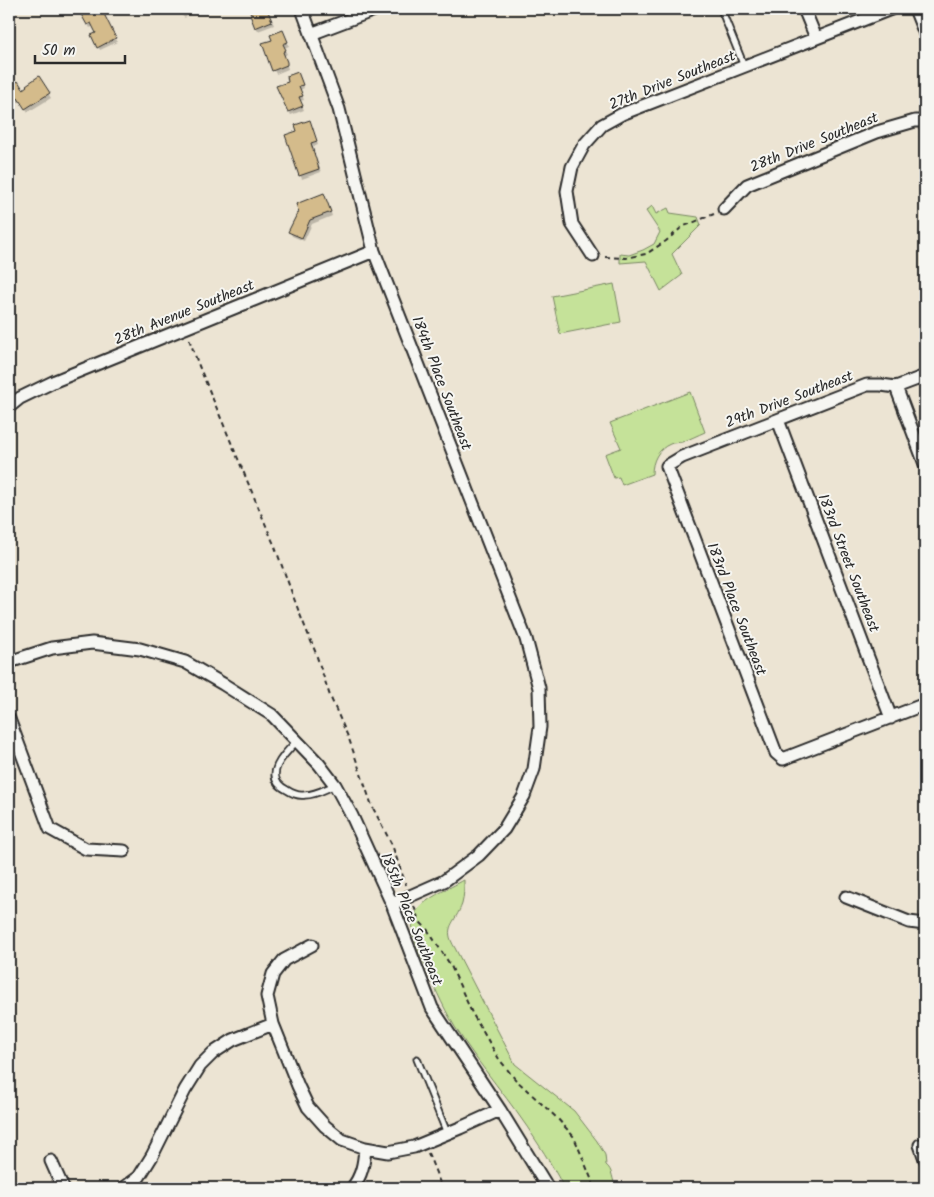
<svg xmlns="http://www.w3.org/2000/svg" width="934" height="1197" font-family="Kalam,sans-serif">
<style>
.green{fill:#c5e299;stroke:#788662}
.shadow{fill:#0003}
.building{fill:#d4bb8b;stroke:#2b2b2b}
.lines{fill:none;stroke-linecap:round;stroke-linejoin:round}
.lane-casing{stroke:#2b2b2b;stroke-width:9}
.street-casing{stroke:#2b2b2b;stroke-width:15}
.path{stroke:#2b2b2b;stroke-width:2;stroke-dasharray:5 4;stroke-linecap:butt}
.lane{stroke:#f6f6f2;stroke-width:5.5}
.street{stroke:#f6f6f2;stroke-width:11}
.labels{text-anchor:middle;stroke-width:4;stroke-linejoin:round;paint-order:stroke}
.street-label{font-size:15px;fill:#2b2b2b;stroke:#f6f6f2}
</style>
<rect width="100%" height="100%" fill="#ece4d3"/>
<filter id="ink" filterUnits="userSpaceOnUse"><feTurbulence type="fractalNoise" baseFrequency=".02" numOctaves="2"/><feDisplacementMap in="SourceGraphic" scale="10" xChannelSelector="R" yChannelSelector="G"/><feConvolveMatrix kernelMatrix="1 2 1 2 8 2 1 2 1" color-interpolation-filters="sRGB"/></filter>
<g filter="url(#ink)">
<path class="green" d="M652 206 656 214 668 208 670 213 698 217 701 225 672 254 682 275 661 291 646 261 620 263V254L629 255 643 250 654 244 660 232 646 211Z
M614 284 621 322 560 334 552 296Z
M690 392 705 432C698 435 690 439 682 442 679 443 674 442 670 444 658 449 652 461 652 474L622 485 619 477 614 478 605 454 621 448 610 423Z
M464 880C464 888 464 897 462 904 455 924 442 927 455 948L515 1064 574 1111 597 1141 605 1155 606 1165C613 1170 612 1180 616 1188H564C556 1172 547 1157 537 1142 512 1102 480 1067 455 1027 442 1005 432 982 422 958 417 945 408 929 415 914 421 900 450 888 464 880Z"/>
<path class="shadow" d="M80 9H119L104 17 117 42 100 50 93 36 98 33 94 26 90 28Z
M174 9H192L185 18Z
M250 9H269L267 10 274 25 258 31Z
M285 35 289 46 284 48 287 54 284 56 288 69 276 74 274 70Z
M300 77 304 88 300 90 304 100 300 101 304 110 291 115 289 112Z
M39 78 51 98 28 112 21 101 18 102 10 88 22 90Z
M310 122 318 145 312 147 321 172 302 179 300 175 299 132Z
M9 125 11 137 9 138Z
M326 198 332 216 312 224 304 241 292 236 290 232Z"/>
<path class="building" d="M78 9H110L103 12 116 38 97 48 91 35 96 33 91 23 87 25Z
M249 9H267L272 21 255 28 250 15 251 14Z
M283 30 288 42 283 44 286 50 283 52 287 62V65L272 71 262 43 272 40 270 35Z
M298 72 303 85 299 86 303 96 299 97 303 106 288 112 276 86 288 82 287 76Z
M39 76 50 93 25 109 18 98 15 99 9 87 18 81 23 89 27 86 26 85Z
M310 120 317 141 311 143 319 169 299 176 285 135 297 131 295 125Z
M324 193 331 212 310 220 302 238 288 232 297 214 299 213 296 204Z"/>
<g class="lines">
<defs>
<path id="lane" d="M721 9 744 66
M297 741C284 754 261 777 287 790 293 794 299 796 305 795 316 795 325 789 335 785
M417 1059 447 1133"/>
<path id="street" d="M302 9 339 109 374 251 526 639 539 688 540 727 534 769 524 796 504 829 479 855 444 881 392 904
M804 9 816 38
M915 9 925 34
M311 34 377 9
M724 209 747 185 877 132 915 121H925
M593 256 572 224 567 191 572 167 584 145 602 125 622 114 891 9
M925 376 896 387 881 385H867L682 457 667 466 776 753 783 759 925 704
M896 387 925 464
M9 407 20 398 55 381 374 251
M778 420 891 718
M9 662 52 648 92 643 140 649 185 662 223 684 272 715 319 764 335 785 352 816 392 904 432 1008 500 1110 548 1188
M9 719 50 829 86 849 124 851
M846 897 909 922 925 924
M312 945 284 960 273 974 267 996 273 1024 298 1086 308 1107 325 1126 342 1140 365 1148 388 1152 414 1147 460 1128 500 1110
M920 1145 925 1159
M51 1161 63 1188
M124 1188 139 1177 152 1156 185 1090 200 1066 213 1053 233 1040 273 1024
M352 1188C362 1176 364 1163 365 1148"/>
</defs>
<use href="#lane" class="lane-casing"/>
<use href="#street" class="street-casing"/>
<path class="path" d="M605 257 626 258 646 254 666 241 682 227 714 214
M189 339 199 366 275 547 299 612 315 651 330 696 349 739 372 806 392 845 406 885
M414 906 419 921 427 929 451 966 472 1013 499 1059 515 1079 557 1118 574 1137 595 1188
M428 1153 442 1188"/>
<use href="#lane" class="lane"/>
<use href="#street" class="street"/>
</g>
</g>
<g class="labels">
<g class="street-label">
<text transform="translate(672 80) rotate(-22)" y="5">27th Drive Southeast</text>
<text transform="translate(814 142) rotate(-22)" y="5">28th Drive Southeast</text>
<text transform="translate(184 312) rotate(-22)" y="5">28th Avenue Southeast</text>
<text transform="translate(442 383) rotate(69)" y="5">184th Place Southeast</text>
<text transform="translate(789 399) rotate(-21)" y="5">29th Drive Southeast</text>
<text transform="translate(849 563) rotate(69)" y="5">183rd Street Southeast</text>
<text transform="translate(737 609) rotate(69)" y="5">183rd Place Southeast</text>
<text transform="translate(412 919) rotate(68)" y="5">185th Place Southeast</text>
</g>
</g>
<rect width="934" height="1197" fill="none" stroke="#f6f6f2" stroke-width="30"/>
<rect x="15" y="15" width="904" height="1167" fill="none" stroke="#2b2b2b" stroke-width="2" filter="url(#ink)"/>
<path d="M35 55v8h90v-8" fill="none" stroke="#2b2b2b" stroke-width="2.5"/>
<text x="42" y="55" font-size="15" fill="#2b2b2b" stroke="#f6f6f2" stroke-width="4" paint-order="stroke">50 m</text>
</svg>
